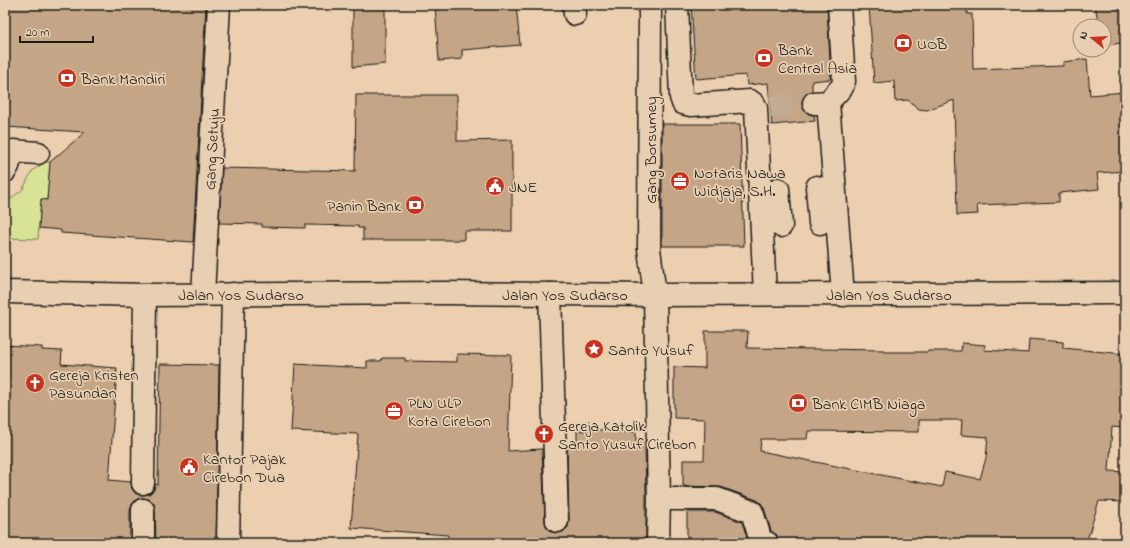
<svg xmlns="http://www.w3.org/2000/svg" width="1130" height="548" font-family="'Indie Flower',sans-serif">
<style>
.green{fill:#d8e395;stroke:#7a8058}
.building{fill:#c4a686;stroke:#1c1c1c;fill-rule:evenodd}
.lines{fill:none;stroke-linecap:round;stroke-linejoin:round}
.minor-tunnel{stroke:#c2ab91;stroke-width:22;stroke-dasharray:22 11;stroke-linecap:butt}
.minor-casing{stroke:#1c1c1c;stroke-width:25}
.highway-casing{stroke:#1c1c1c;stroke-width:25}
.minor{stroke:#e9cfb1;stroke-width:22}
.highway{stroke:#e9cfb1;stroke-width:22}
.labels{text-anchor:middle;stroke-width:3.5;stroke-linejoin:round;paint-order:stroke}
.poi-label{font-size:16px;fill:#1c1c1c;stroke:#e9cfb1;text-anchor:start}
.street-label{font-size:16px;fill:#1c1c1c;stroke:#e9cfb1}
</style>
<rect width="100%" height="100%" fill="#ebcfae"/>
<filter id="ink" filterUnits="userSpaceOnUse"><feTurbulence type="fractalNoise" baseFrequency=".025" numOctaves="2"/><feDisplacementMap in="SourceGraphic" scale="8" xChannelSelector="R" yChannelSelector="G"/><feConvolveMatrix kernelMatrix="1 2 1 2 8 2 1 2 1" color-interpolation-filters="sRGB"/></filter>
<g filter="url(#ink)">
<path class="green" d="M45 162H50L47 200 41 199 38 239 5 238V204L23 189 32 171Z"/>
<path class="building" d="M5 5H206L193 242 61 233V230L39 228 41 199 47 200 50 162 85 132 5 127Z
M353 5H385V64L353 67Z
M435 5H516L520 45 462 50V59L439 61Z
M691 5H827L831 79 812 81V91L807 93 803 97 802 104 804 110 808 114 814 115 815 121 772 125 768 83 747 85 746 75 696 79Z
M869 5H967V14H972L973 69 1063 66V62L1087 59 1090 95 1125 92V171L1097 173 1099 189 1059 193V202L977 205 978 214 957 215 954 100 927 110 919 109 908 100 895 101 894 81 874 83Z
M1095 5H1125V42L1104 46V26H1099Z
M356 95H457V141L512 140V231H464V240H363V228H358V226L305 225V228L262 227V224L219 223 222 168 355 171Z
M662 124H740L744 246H662Z
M705 331H748L747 348 884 350V352H928V351H961L962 343 985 345 984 350 1028 353 1029 339 1063 342V348L1125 354V428L1112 427 1109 471 1125 472V502L1099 501 1086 543H779L777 535 771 531 764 508 761 503 757 500 721 487 683 486V460H704L705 419 674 418V367L705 368ZM919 420H962L961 435 988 437 986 458 980 479 945 472 942 487 760 451 761 439H807L808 431 919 432Z
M5 345 42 347V350L62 351 61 364 117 368 109 480 131 482 132 489 136 494 142 495 149 494 154 490 155 484 158 485 160 364 219 365 216 543H156L155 510 154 503 149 499 143 498 137 499 132 504 130 510V543H5Z
M457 354 511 355 508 451 542 449 545 521 547 528 551 532 558 533 563 532 568 527 569 521 567 447H577V431L620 429 621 432H636V441L645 440 646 499V543H447L448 535 351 528 358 434 291 431 295 364 367 368V361H381L382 358H405V361L457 362Z
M687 512H715L742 522 749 543H687Z"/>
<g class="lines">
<path class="minor-tunnel" d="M770 107 813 103"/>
<defs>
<path id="minor" d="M574 5 575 14
M650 5 649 249 655 295 659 499 658 543
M677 5 681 97 683 103 691 105 750 101 754 104 756 108 765 294
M828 102 843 295
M814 103 828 102 842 87 844 81 839 5
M5 171 8 166 13 151 38 153
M817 187 820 223
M778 189 781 226
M203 294 219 5
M550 294 557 521
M143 483 145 295
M659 499H717L752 512 761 541 767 543
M143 543V510
M228 543 233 294"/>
<path id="highway" d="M5 292 145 295 444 293 655 295 1125 293"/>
</defs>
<use href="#minor" class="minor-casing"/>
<use href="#highway" class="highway-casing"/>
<use href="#minor" class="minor"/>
<use href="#highway" class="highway"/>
</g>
</g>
<defs>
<symbol id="bank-disc" viewBox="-11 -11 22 22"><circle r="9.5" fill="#c8321e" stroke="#e9cfb1"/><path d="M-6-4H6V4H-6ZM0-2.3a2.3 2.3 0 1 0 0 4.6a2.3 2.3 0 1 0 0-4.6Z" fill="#fff"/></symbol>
<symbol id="office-disc" viewBox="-11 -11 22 22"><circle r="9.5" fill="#c8321e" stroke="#e9cfb1"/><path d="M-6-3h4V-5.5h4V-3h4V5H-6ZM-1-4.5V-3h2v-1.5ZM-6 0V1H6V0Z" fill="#fff"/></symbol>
<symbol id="civic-disc" viewBox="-11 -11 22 22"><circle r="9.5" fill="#c8321e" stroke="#e9cfb1"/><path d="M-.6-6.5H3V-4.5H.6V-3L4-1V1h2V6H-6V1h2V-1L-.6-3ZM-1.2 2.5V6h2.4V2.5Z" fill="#fff"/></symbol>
<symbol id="sight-disc" viewBox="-11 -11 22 22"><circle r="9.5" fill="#c8321e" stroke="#e9cfb1"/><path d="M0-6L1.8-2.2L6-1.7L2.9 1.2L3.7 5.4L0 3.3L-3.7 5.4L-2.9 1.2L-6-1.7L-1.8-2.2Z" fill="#fff"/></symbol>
<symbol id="church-disc" viewBox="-11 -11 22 22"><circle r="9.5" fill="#c8321e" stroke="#e9cfb1"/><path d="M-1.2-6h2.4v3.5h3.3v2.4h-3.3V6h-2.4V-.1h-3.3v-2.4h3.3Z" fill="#fff"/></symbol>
</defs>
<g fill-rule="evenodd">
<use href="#bank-disc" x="892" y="32" width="22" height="22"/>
<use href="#bank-disc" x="753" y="47" width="22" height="22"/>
<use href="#bank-disc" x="56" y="67" width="22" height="22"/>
<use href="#office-disc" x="669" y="170" width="22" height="22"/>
<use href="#civic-disc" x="484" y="175" width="22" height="22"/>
<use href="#bank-disc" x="404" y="194" width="22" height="22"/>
<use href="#sight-disc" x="583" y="338" width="22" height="22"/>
<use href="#church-disc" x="24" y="372" width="22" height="22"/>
<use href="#bank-disc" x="787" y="392" width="22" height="22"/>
<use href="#office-disc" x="383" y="400" width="22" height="22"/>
<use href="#church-disc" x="533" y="423" width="22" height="22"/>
<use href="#civic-disc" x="178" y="456" width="22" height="22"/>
</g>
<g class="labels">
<g class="poi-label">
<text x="917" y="49">UOB</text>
<text x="778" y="55">Bank<tspan x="778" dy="18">Central Asia</tspan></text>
<text x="81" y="84">Bank Mandiri</text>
<text x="694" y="178">Notaris Nawa<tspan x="694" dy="18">Widjaja, S.H.</tspan></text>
<text x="509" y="192">JNE</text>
<text x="401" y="211" text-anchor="end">Panin Bank</text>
<text x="608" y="355">Santo Yusuf</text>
<text x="49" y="380">Gereja Kristen<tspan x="49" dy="18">Pasundan</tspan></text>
<text x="408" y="408">PLN ULP<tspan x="408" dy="18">Kota Cirebon</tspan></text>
<text x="812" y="409">Bank CIMB Niaga</text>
<text x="558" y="431">Gereja Katolik<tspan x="558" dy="18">Santo Yusuf Cirebon</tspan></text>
<text x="203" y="464">Kantor Pajak<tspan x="203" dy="18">Cirebon Dua</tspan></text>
</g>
<g class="street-label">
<text transform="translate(211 149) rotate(-87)" y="6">Gang Setuju</text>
<text transform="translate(650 150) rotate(-90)" y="6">Gang Borsumey</text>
<text x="241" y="300">Jalan Yos Sudarso</text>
<text x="565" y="300">Jalan Yos Sudarso</text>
<text x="889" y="300">Jalan Yos Sudarso</text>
</g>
</g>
<rect width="1130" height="548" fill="none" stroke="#e9cfb1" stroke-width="20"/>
<rect x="10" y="10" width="1110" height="528" fill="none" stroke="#1c1c1c" stroke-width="1.5" filter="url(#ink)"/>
<g transform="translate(1092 38) rotate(288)"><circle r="19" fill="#e9cfb1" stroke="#978775"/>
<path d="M0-3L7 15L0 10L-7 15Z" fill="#c8321e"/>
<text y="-6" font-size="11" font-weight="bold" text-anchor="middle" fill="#1c1c1c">N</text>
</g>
<path d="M20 36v6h73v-6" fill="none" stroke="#1c1c1c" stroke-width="2"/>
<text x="26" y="36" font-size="12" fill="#1c1c1c" stroke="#e9cfb1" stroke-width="3" paint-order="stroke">20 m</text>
</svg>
